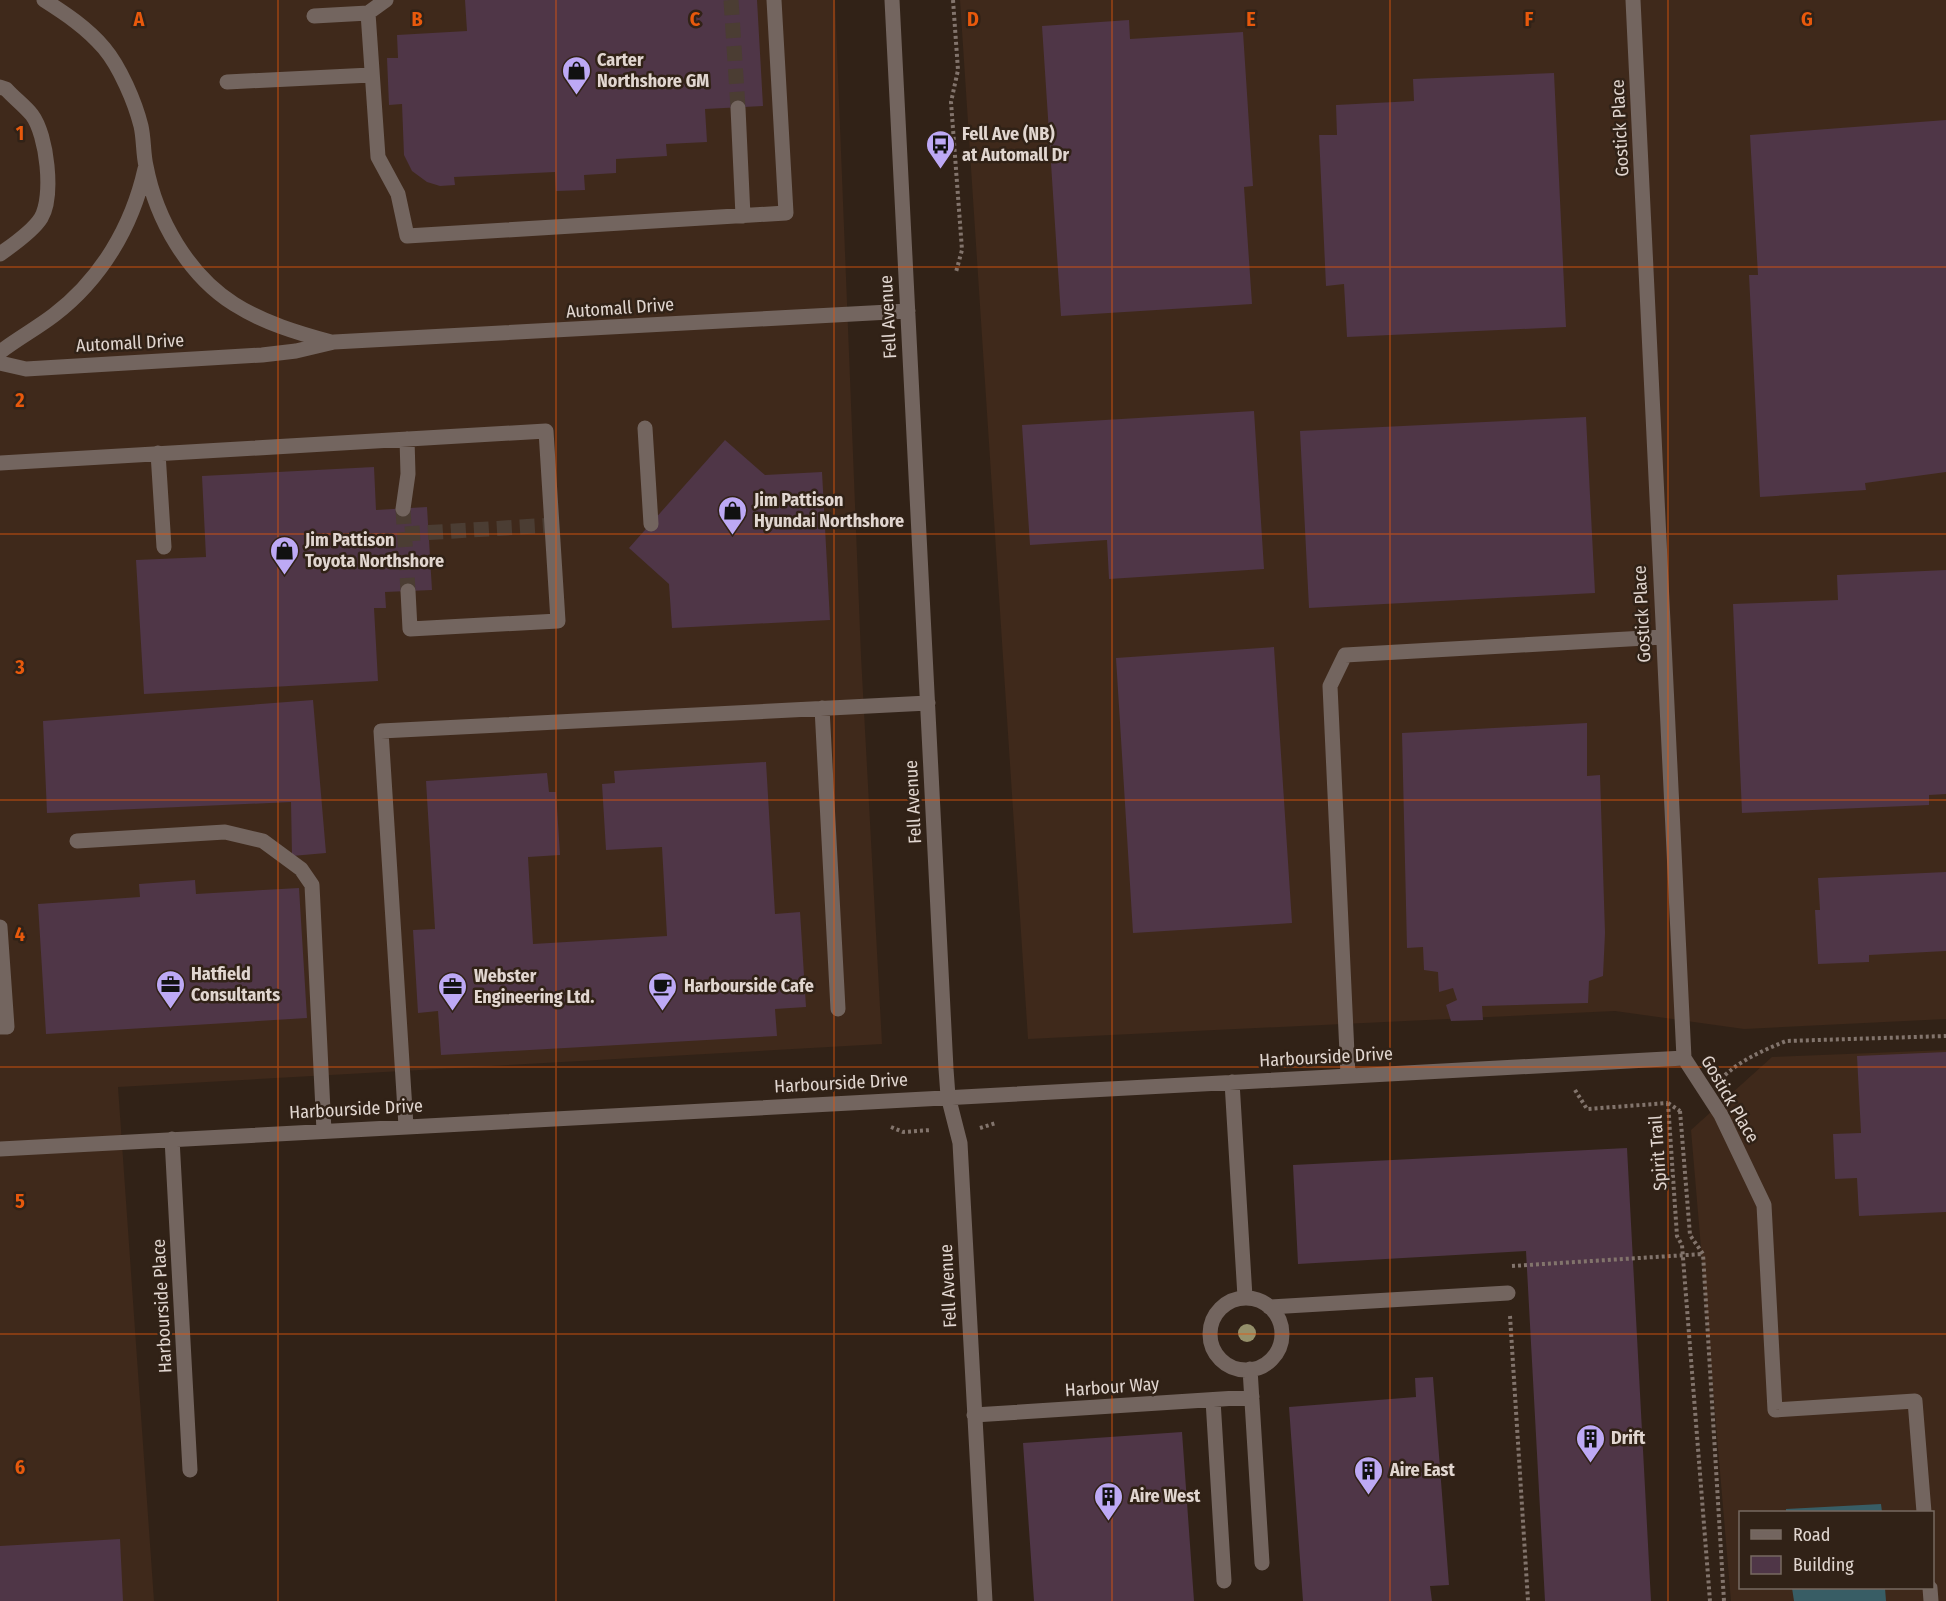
<svg xmlns="http://www.w3.org/2000/svg" width="1946" height="1601" font-family="'Fira Sans Condensed',sans-serif">
<style>
.built{fill:#3f291b;fill-rule:evenodd}
.water{fill:#385d65}
.building{fill:#4f3647}
.lines{fill:none;stroke-linecap:round;stroke-linejoin:round}
.minor-tunnel{stroke:#4b3d33;stroke-width:15;stroke-dasharray:15 8;stroke-linecap:butt}
.path{stroke:#82746c;stroke-width:4;stroke-dasharray:3 3;stroke-linecap:butt}
.minor{stroke:#73655f;stroke-width:15}
.tree{fill:#95906b}
.grid{fill:none;stroke:#e8590c;stroke-width:1.5;stroke-opacity:0.55}
.labels{text-anchor:middle;stroke-width:5;stroke-linejoin:round;paint-order:stroke}
.poi-label{font-size:18px;font-weight:bold;fill:#e1d6d0;stroke:#312217;text-anchor:start}
.street-label{font-size:18px;fill:#e1d6d0;stroke:#312217}
.grid-label{font-size:20px;text-anchor:middle;font-weight:bold;fill:#e8590c;stroke:#312217;stroke-width:5;stroke-linejoin:round;paint-order:stroke}
</style>
<rect width="100%" height="100%" fill="#312217"/>
<path class="built" d="M0 0H835L861 656 882 1044 118 1087 154 1601H0Z
M960 0H1946V1019L1744 1029 1615 1011 1028 1039Z
M1946 1050V1601H1731L1691 1130 1772 1057ZM1740 1512H1932V1588H1740Z"/>
<path class="water" d="M1881 1504 1882 1512H1786V1509Z
M1792 1588H1885L1886 1601H1794Z"/>
<path class="building" d="M465 0H757L763 106 705 109 707 142 666 144 667 156 616 159V173L584 175 585 190 556 191 555 172 454 177 455 185 440 186 427 182 412 171 404 155 402 104 389 105 387 58H398L397 35 467 31Z
M1129 20 1130 39 1243 32 1253 186 1244 187 1252 304 1061 316 1042 26Z
M1554 73 1566 327 1347 337 1344 284 1326 286 1319 135H1337L1336 105 1414 101 1413 79Z
M1946 120V472L1865 483 1866 490 1760 497 1749 275H1758L1750 135Z
M1254 411 1264 569 1109 579 1107 540 1030 545 1022 425Z
M1586 417 1595 593 1309 608 1300 431Z
M725 440 765 475 822 472 830 620 672 628 669 584 629 548Z
M374 467 376 510 427 507 432 590 385 592 386 608H374L378 681 144 694 136 560 206 557 202 476Z
M1946 570V794L1929 795V805L1742 813 1733 604 1838 600 1837 575Z
M1274 647 1292 923 1133 933 1116 658Z
M313 700 326 853 292 856 291 802 47 813 43 721Z
M1587 723V776L1600 775 1605 933 1603 976 1589 981 1588 1003 1482 1006 1483 1020 1451 1021 1446 1005 1457 1000 1453 988 1439 992 1438 972 1424 970 1423 947 1407 948 1402 733Z
M766 762 775 914 800 912 806 1007 775 1009 777 1036 441 1055 438 1011 418 1013 413 930 435 929 426 781 547 773 549 792H556L560 855 528 857 533 944 667 936 662 847 606 850 602 784 615 783 614 771Z
M1946 872V951L1869 955V962L1818 964 1815 910H1820L1818 878Z
M195 880 196 894 299 888 307 1018 46 1034 38 904 140 897 139 884Z
M1946 1052V1212L1859 1216 1857 1178 1835 1179 1833 1134 1861 1133 1857 1056Z
M1627 1148 1651 1601H1545L1526 1251 1298 1264 1293 1165Z
M1433 1377 1449 1585 1430 1586 1432 1601H1303L1289 1407 1416 1397 1415 1378Z
M1182 1432 1194 1601H1034L1023 1443Z
M120 1539 123 1601H0V1546Z"/>
<g class="lines">
<path class="minor-tunnel" d="M731 0 738 108
M403 509 408 591
M405 534 553 525"/>
<path class="path" d="M953 0 958 70 951 102 962 250 956 272
M1725 1075C1743 1059 1764 1050 1786 1041L1946 1036
M1575 1090 1587 1109 1668 1103
M1668 1103 1677 1236 1682 1245 1710 1601
M1668 1103 1680 1111
M1680 1111 1690 1235 1703 1254 1724 1601
M891 1127 903 1132 931 1130
M980 1128 996 1123
M1512 1266 1703 1254
M1510 1316 1528 1601"/>
<path class="minor" d="M44 0C66 14 87 28 104 48 120 67 135 102 141 126 144 139 143 153 146 166 156 219 188 275 234 304 264 323 298 333 331 342
M386 0 368 13 378 157 398 194 407 236 786 213 774 0
M892 0 946 1069 948 1096 960 1143 985 1601
M1633 0 1684 1058 1721 1115 1764 1205 1775 1410 1915 1401 1924 1512
M314 16 368 13
M227 82 371 75
M0 87 6 89C14 98 25 106 32 115 47 135 54 196 41 218 33 231 13 245 0 254
M738 108 743 216
M0 352C17 339 37 328 54 315 101 279 132 227 145 169
M0 363 26 369 262 355 296 351 334 342 908 311
M645 428 651 524
M158 453 164 547
M0 463 546 431 558 621 410 629 408 591
M403 509 408 474 407 439
M822 708 838 1009
M77 841 225 832 263 841 301 869 312 885 324 1131
M0 927 7 1027H0
M1348 1075 1330 686 1345 655 1663 637
M1232 1082 1245 1297
M406 1126 381 731 928 703
M172 1139 190 1470
M0 1149 1684 1058
M1210 1334a36 36 0 1 1 72 0a36 36 0 1 1-72 0Z
M1269 1307 1508 1293
M1250 1369 1262 1563
M1213 1400 1224 1581
M974 1415 1252 1397
M1930 1588 1931 1601"/>
</g>
<circle class="tree" cx="1247" cy="1333" r="9"/>
<path class="grid" d="M278 0V1601M556 0V1601M834 0V1601M1112 0V1601M1390 0V1601M1668 0V1601M0 267H1946M0 534H1946M0 800H1946M0 1067H1946M0 1334H1946"/>
<defs>
<symbol id="shop-pin" viewBox="-11 -11 22 30"><path d="M0 17L-7.5 6A9.5 9.5 0 1 1 7.5 6Z" fill="#bda9f5" stroke="#312217"/><path d="M-5-2.5h2.3a2.7 3.5 0 0 1 5.4 0H5L5.5 6h-11ZM-1.5-2.5h3a1.5 2.3 0 0 0-3 0Z" fill="#111"/></symbol>
<symbol id="bus-pin" viewBox="-11 -11 22 30"><path d="M0 17L-7.5 6A9.5 9.5 0 1 1 7.5 6Z" fill="#bda9f5" stroke="#312217"/><path d="M-5-6H5V4H4V6H2V4H-2V6H-4V4H-5ZM-3.5-4V0h7V-4ZM-3.5 1.2v1.5H-2V1.2ZM2 1.2v1.5H3.5V1.2Z" fill="#111"/></symbol>
<symbol id="office-pin" viewBox="-11 -11 22 30"><path d="M0 17L-7.5 6A9.5 9.5 0 1 1 7.5 6Z" fill="#bda9f5" stroke="#312217"/><path d="M-6-3h4V-5.5h4V-3h4V5H-6ZM-1-4.5V-3h2v-1.5ZM-6 0V1H6V0Z" fill="#111"/></symbol>
<symbol id="cafe-pin" viewBox="-11 -11 22 30"><path d="M0 17L-7.5 6A9.5 9.5 0 1 1 7.5 6Z" fill="#bda9f5" stroke="#312217"/><path d="M-5.5-4.5H6V0H3Q3 3.5 0 3.5H-2.5Q-5.5 3.5-5.5 0ZM3-3.2v2h1.7v-2ZM-6 4.5H4V6H-6Z" fill="#111"/></symbol>
<symbol id="building-pin" viewBox="-11 -11 22 30"><path d="M0 17L-7.5 6A9.5 9.5 0 1 1 7.5 6Z" fill="#bda9f5" stroke="#312217"/><path d="M-4-6H4V6H1V3H-1V6H-4ZM-2.5-4.3h1.7v1.8h-1.7ZM.8-4.3h1.7v1.8H.8ZM-2.5-1h1.7V.8h-1.7ZM.8-1h1.7V.8H.8Z" fill="#111"/></symbol>
</defs>
<g fill-rule="evenodd">
<use href="#shop-pin" x="560" y="54" width="33" height="45"/>
<use href="#bus-pin" x="924" y="128" width="33" height="45"/>
<use href="#shop-pin" x="716" y="494" width="33" height="45"/>
<use href="#shop-pin" x="268" y="534" width="33" height="45"/>
<use href="#office-pin" x="154" y="968" width="33" height="45"/>
<use href="#office-pin" x="436" y="970" width="33" height="45"/>
<use href="#cafe-pin" x="646" y="970" width="33" height="45"/>
<use href="#building-pin" x="1574" y="1422" width="33" height="45"/>
<use href="#building-pin" x="1352" y="1454" width="33" height="45"/>
<use href="#building-pin" x="1092" y="1480" width="33" height="45"/>
</g>
<g class="labels">
<g class="poi-label">
<text x="597" y="66">Carter<tspan x="597" dy="21">Northshore GM</tspan></text>
<text x="962" y="140">Fell Ave (NB)<tspan x="962" dy="21">at Automall Dr</tspan></text>
<text x="754" y="506">Jim Pattison<tspan x="754" dy="21">Hyundai Northshore</tspan></text>
<text x="305" y="546">Jim Pattison<tspan x="305" dy="21">Toyota Northshore</tspan></text>
<text x="191" y="980">Hatfield<tspan x="191" dy="21">Consultants</tspan></text>
<text x="474" y="982">Webster<tspan x="474" dy="21">Engineering Ltd.</tspan></text>
<text x="684" y="992">Harbourside Cafe</text>
<text x="1611" y="1444">Drift</text>
<text x="1390" y="1476">Aire East</text>
<text x="1130" y="1502">Aire West</text>
</g>
<g class="street-label">
<text transform="translate(1620 128) rotate(-93)" y="6">Gostick Place</text>
<text transform="translate(620 308) rotate(-4)" y="6">Automall Drive</text>
<text transform="translate(888 317) rotate(-93)" y="6">Fell Avenue</text>
<text transform="translate(130 343) rotate(-3)" y="6">Automall Drive</text>
<text transform="translate(1642 614) rotate(-93)" y="6">Gostick Place</text>
<text transform="translate(913 802) rotate(-93)" y="6">Fell Avenue</text>
<text transform="translate(1326 1057) rotate(-3)" y="6">Harbourside Drive</text>
<text transform="translate(841 1083) rotate(-3)" y="6">Harbourside Drive</text>
<text transform="translate(1730 1099) rotate(60)" y="6">Gostick Place</text>
<text transform="translate(356 1109) rotate(-3)" y="6">Harbourside Drive</text>
<text transform="translate(1658 1153) rotate(-94)" y="6">Spirit Trail</text>
<text transform="translate(948 1286) rotate(-93)" y="6">Fell Avenue</text>
<text transform="translate(162 1306) rotate(-93)" y="6">Harbourside Place</text>
<text transform="translate(1112 1387) rotate(-4)" y="6">Harbour Way</text>
</g>
</g>
<g class="grid-label">
<text x="139" y="26">A</text>
<text x="417" y="26">B</text>
<text x="695" y="26">C</text>
<text x="973" y="26">D</text>
<text x="1251" y="26">E</text>
<text x="1529" y="26">F</text>
<text x="1807" y="26">G</text>
<text x="20" y="140">1</text>
<text x="20" y="407">2</text>
<text x="20" y="674">3</text>
<text x="20" y="941">4</text>
<text x="20" y="1208">5</text>
<text x="20" y="1474">6</text>
</g>
<rect x="1739" y="1511" width="195" height="78" fill="#312217" stroke="#776a61" stroke-width="1.5"/>
<rect x="1751" y="1530" width="30" height="9" fill="#73655f" stroke="#776a61" stroke-width="1.5"/>
<text x="1793" y="1541" font-size="18" fill="#e1d6d0">Road</text>
<rect x="1751" y="1556" width="30" height="18" fill="#4f3647" stroke="#776a61" stroke-width="1.5"/>
<text x="1793" y="1571" font-size="18" fill="#e1d6d0">Building</text>
</svg>
